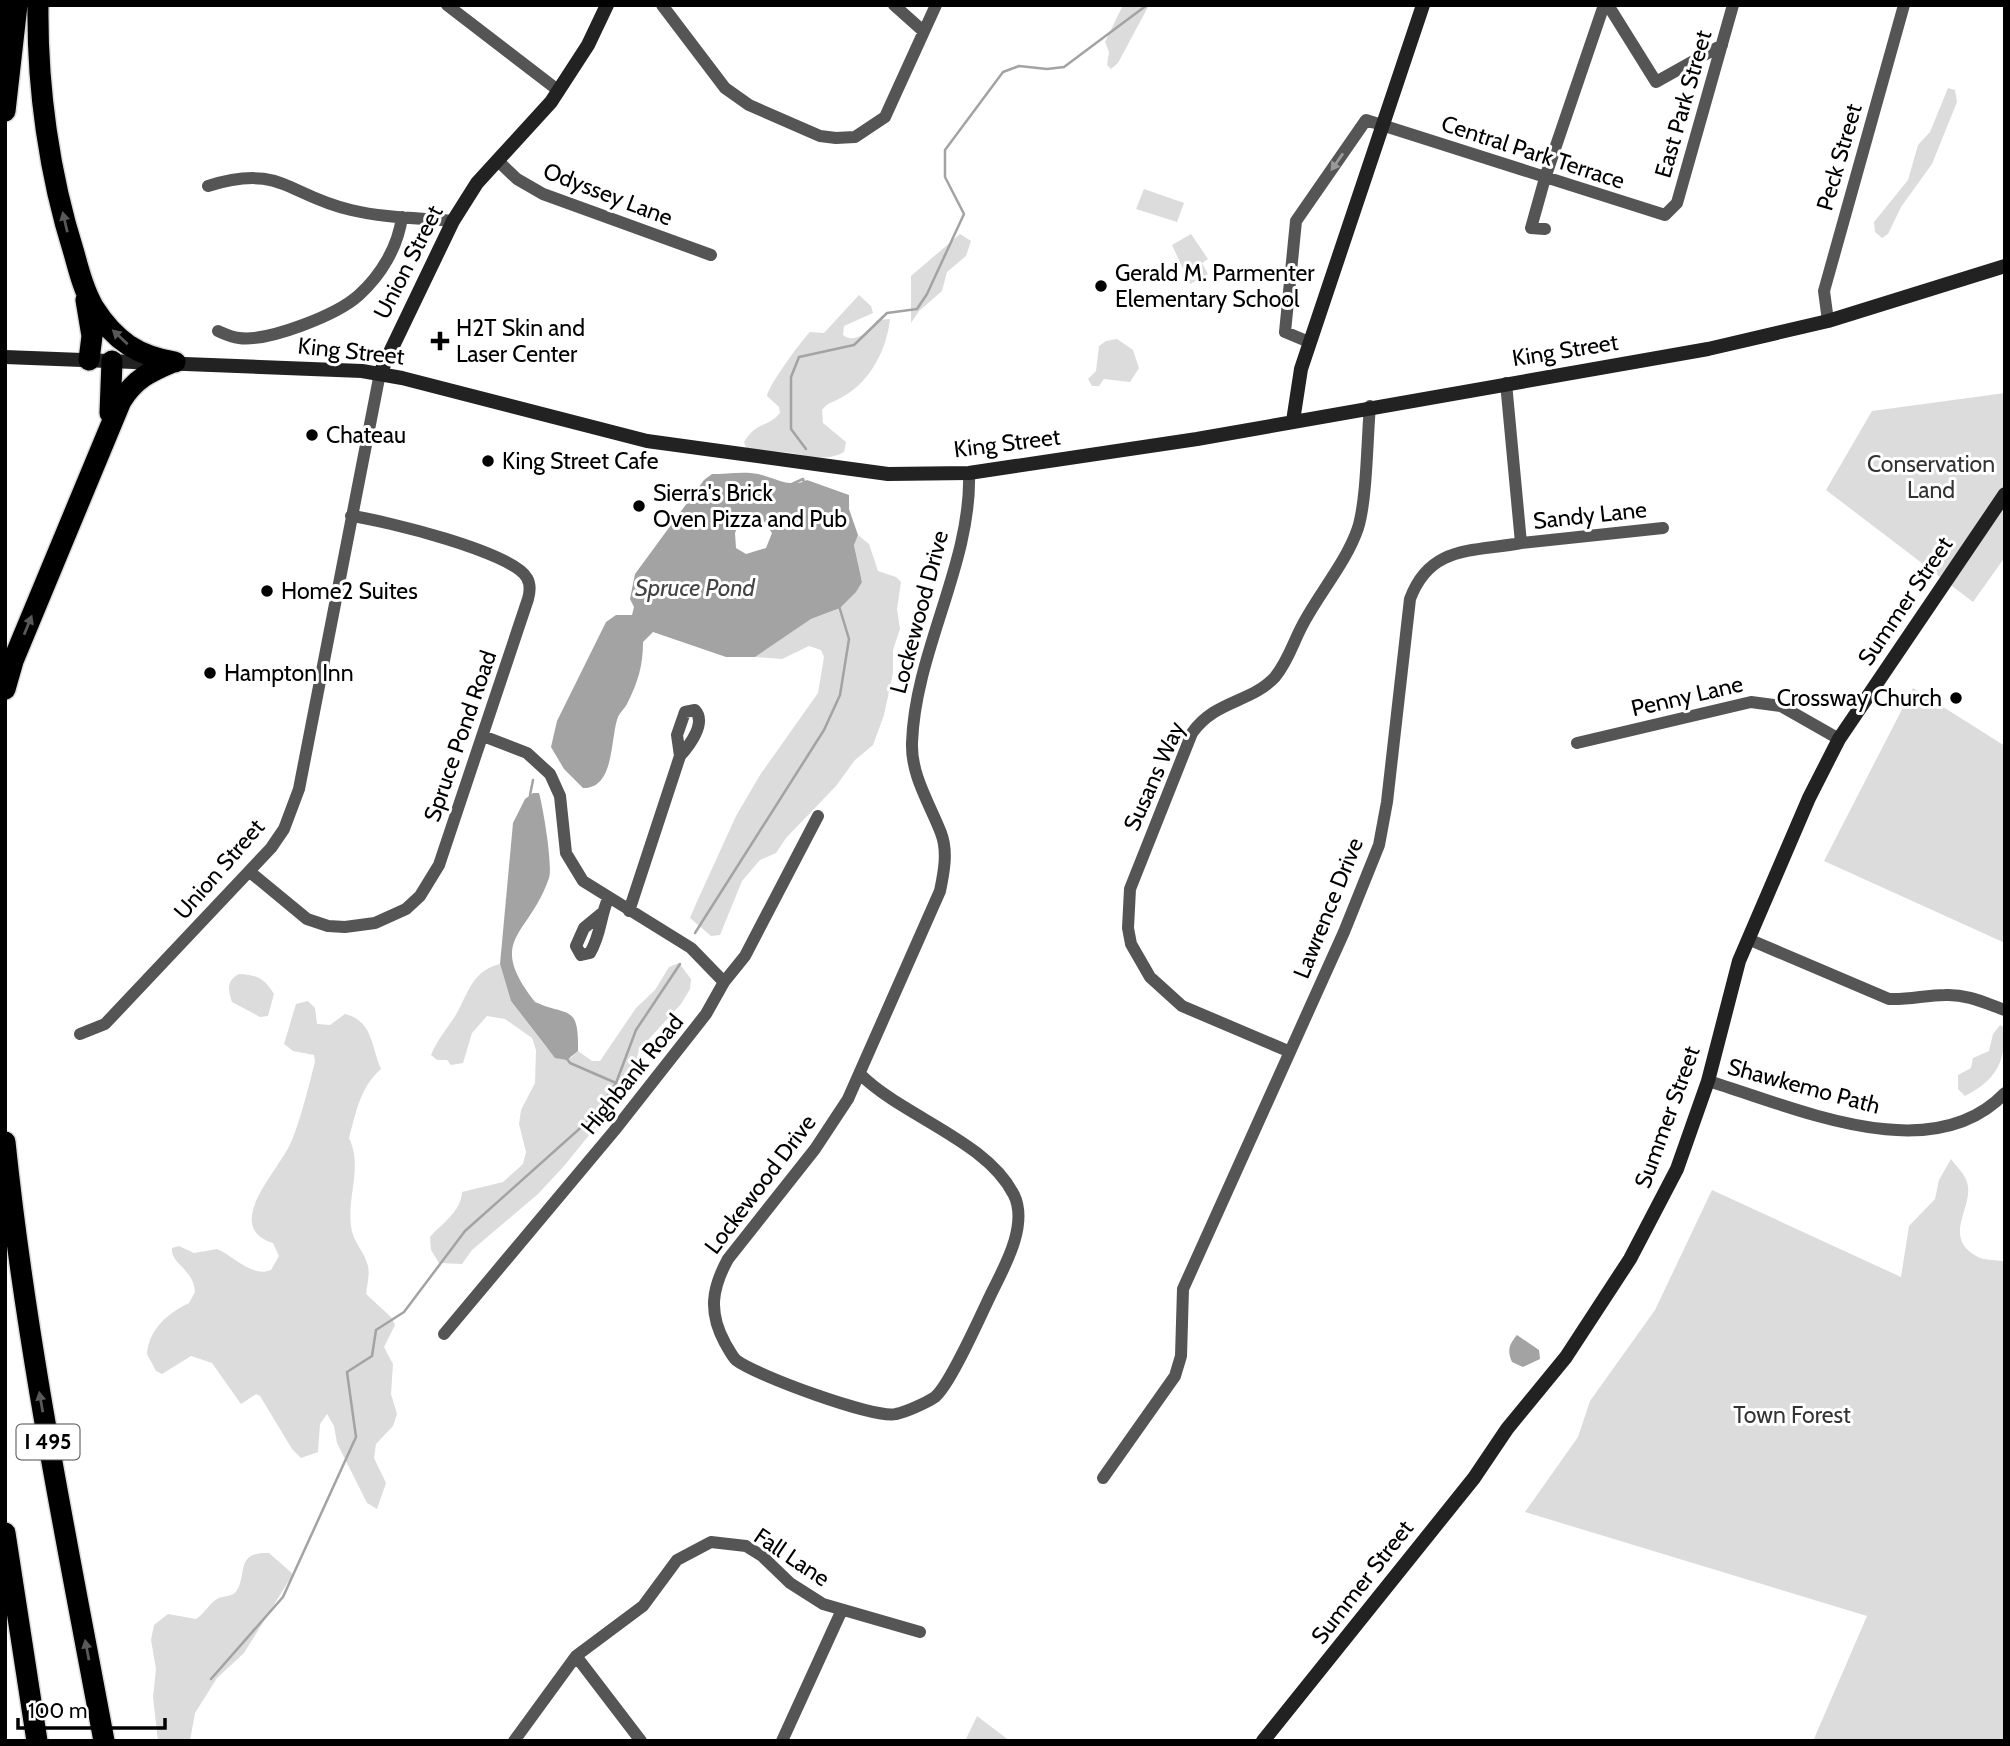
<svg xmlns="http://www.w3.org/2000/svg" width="2010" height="1746" font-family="Cabin,sans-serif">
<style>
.green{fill:#dcdcdc}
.water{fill:#a3a3a3;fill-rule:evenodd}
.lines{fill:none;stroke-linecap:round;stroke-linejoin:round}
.stream{stroke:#a3a3a3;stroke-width:2.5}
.highway-casing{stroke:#dbdbdb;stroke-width:24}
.street{stroke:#555;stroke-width:12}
.secondary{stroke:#222;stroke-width:14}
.highway{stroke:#000;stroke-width:21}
.oneway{fill:#999}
.oneway2{fill:#595959}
.poi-dot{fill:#000;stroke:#fff;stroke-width:2.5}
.labels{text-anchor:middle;stroke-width:6;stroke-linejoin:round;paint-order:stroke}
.shield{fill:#fff;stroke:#4c4c4c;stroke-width:2}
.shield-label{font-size:21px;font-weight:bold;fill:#000}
.street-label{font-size:23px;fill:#000;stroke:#fff}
.poi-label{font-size:23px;fill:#000;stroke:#fff;text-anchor:start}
.park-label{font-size:23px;fill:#333;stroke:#fff}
.water-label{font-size:24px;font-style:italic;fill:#444;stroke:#fff}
</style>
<rect width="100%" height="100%" fill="#fff"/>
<path class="green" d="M1123 5H1149L1118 63 1111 69 1107 65 1109 52 1105 42Z
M1948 88 1955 90 1957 102 1932 164 1901 207 1888 234 1882 238 1875 232 1874 222 1908 180 1918 145 1930 132Z
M1144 189 1184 203 1177 222 1136 209Z
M960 234 971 241 966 256 947 272 942 291 919 311 911 323V276Z
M1191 234 1208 259 1202 263 1208 274 1190 284 1172 245Z
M859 295 871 306 873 313 844 326 843 335C855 344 870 332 877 320L890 319C887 348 871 381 844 396 835 402 829 401 822 410L823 423 846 442 844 452C822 464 804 453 782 452 770 451 758 455 747 450L744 442C757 421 767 428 780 413L779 407 767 396C768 386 801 341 810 332L824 333Z
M1117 339 1133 350 1139 368 1130 382 1104 379 1099 386H1092L1088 379 1096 371 1099 346 1106 341Z
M2005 393V557L1973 602 1826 490 1872 411Z
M858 535 869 544 878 571 896 577 901 582 897 609 900 629 893 650V673L884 715 873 745 855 760 836 786 786 838 776 853 760 860 742 881 720 935 711 936 690 918 695 906 736 816 760 775 818 693 824 657 821 650 809 646 782 659 755 657 811 619 840 608 862 582 854 544Z
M1913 688 2005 746V943L1824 861Z
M679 963 691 979 690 989 681 1004 639 1050 630 1085 564 1166 538 1194 472 1250 462 1264 439 1263 431 1250 430 1237C442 1223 461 1212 462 1192L503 1182 523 1164 526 1152 519 1124 521 1110 535 1083 536 1050 532 1038 505 1019 487 1016 472 1033 463 1063 451 1065 447 1060H437L431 1055C437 1041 443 1034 451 1022 467 1002 468 971 500 964L511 1001 547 1048 571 1058 578 1051 592 1061H600L636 1008 655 990 669 967Z
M239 974C257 975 264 978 274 994L268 1016 260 1017 232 1002C228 990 226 981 239 974Z
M308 1001 315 1008 317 1024 330 1025 345 1014C373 1021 371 1046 381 1069 360 1087 356 1113 349 1138 363 1167 347 1195 351 1226 352 1241 365 1252 368 1266 370 1274 367 1286 366 1294L392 1318 395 1325 384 1347 393 1364 391 1394 397 1414 393 1426 376 1444 374 1458 386 1483 377 1509 367 1503 337 1443 334 1426 327 1414 320 1424 318 1452 301 1458 292 1449 260 1396 256 1394 241 1404 212 1363 191 1356 162 1374 156 1371 147 1354C149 1329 168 1313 189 1303L195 1292C194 1269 170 1264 172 1248L179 1246 194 1253 217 1249C234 1256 252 1278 271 1270L279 1256 273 1243C220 1226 281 1169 292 1140 302 1115 308 1088 315 1062L314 1055 293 1051 284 1044 296 1004Z
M2000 1025 2005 1028C2005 1063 1996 1080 1965 1096L1958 1089V1075L1971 1068 1973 1058 1989 1051 1993 1034Z
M1951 1159C1955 1165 1965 1174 1967 1182 1975 1207 1940 1237 1978 1257 1985 1261 1997 1259 2005 1262V1741H1813L1867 1616 1525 1512 1578 1437 1590 1401 1655 1310 1712 1190 1901 1277 1909 1226 1935 1199 1939 1180Z
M269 1553 293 1574 244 1653 217 1678 195 1713 190 1741H158L153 1697 156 1669 151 1640 154 1625 168 1614 196 1619C204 1614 209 1604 217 1599 223 1595 233 1598 237 1590 247 1575 235 1551 269 1553Z
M977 1716 1010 1741H965Z"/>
<path class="water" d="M712 474C726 474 744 471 758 474 773 477 791 489 807 480L849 495V509L858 535 854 545 862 582 856 592 840 608 811 619 755 657H726L653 632 643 642C643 666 638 682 627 704 625 708 620 712 618 717 610 738 615 789 583 788L564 769 551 747 557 721 606 622 616 615H632L634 607 630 599 635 574 704 480ZM747 517 763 520 772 533 766 548 746 554 736 548 735 533 740 520Z
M533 793H539C543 807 553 866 549 878 529 937 485 938 535 1002 568 1017 579 1003 578 1051L567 1060 555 1058 511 1001 500 964 513 823 525 799Z
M1517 1335 1539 1350 1540 1359 1523 1367 1512 1362C1507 1351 1509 1344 1517 1335Z"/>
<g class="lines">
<path class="stream" d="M806 449 791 429V377L799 357 854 345 887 313 917 309 927 294 964 214 945 177V150L1003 72 1019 66 1047 69 1064 67 1147 5
M792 484 803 479 805 485
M530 795 533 780
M695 933 824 730 840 695 849 639 839 606
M567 1059 570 1063 616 1083
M211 1679 283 1597 356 1437 347 1372 372 1356 376 1330 404 1312 465 1231 596 1114 616 1083 636 1030 680 964"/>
<defs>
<path id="highway" d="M38 5C37 87 49 174 74 253 79 271 84 291 94 308 115 341 138 356 175 362
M5 111 17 5
M86 300 92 336 89 360
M110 413 112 361
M5 689 13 661 121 401C135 379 149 372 173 362
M5 1142C26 1344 67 1542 104 1741
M5 1533 37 1741"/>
</defs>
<use href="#highway" class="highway-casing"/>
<path class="street" d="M447 5 559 91
M662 5 725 88 749 105 820 136 836 138 855 137 885 117 936 5
M894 5 922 30
M1608 5 1656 82 1722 45
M497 160 517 179 543 194 711 255
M208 186C282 163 288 196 351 210 384 218 419 218 453 221
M1545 229 1531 228 1545 178 1604 5
M1828 321 1824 291 1904 5
M218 331C225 334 231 337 239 338 268 342 337 315 359 295 381 275 398 247 402 217
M1309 342 1285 332 1296 221 1366 120 1665 215 1677 203 1733 5
M1521 543 1663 528
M483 736 527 753 550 774 560 796 566 853 583 881 691 948 724 982
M1577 743 1751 702 1781 706 1839 739
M250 872 307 919 328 926 345 927 375 923 406 909 420 896 439 865 528 599C530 592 531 585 527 578 513 552 383 520 351 516
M629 911 680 756 677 735 685 712 695 710C707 723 689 746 680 756
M601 914 584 928 576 946 581 955 590 953C601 935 600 917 608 899
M1748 939 1889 999C1909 1000 1926 995 1945 995 1967 994 1985 1003 2005 1010
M80 1034 105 1024 271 848 284 829 299 789 380 373
M1288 1051 1182 1006 1150 977 1131 944 1128 928 1130 889 1192 733C1215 700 1251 703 1275 677 1288 661 1293 643 1302 626 1319 593 1346 563 1358 528 1367 499 1367 439 1370 406
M861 1075C904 1117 987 1141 1014 1195 1028 1224 1006 1264 993 1290 982 1312 951 1384 935 1397 926 1403 906 1412 896 1414 874 1419 755 1375 736 1360 732 1356 728 1348 725 1343 708 1312 712 1288 728 1259L815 1149 848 1099 940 891C944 872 948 851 941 833 930 804 911 776 912 743 915 651 972 563 969 473
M1708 1081C1795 1107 1931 1171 2005 1093
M444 1334 614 1131 706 1014 724 982 745 956 818 816
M1103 1478 1175 1376 1181 1356 1183 1289 1344 932 1379 845 1387 802 1410 599C1430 545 1472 552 1521 543L1506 383
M576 1656 641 1741
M514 1741 576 1656 643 1606 677 1560 711 1542 746 1546 762 1556 790 1583 823 1604 920 1632
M782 1741 841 1612"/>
<path class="secondary" d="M5 357 362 371 402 378 647 441 888 474 969 473 1197 439 1708 349 1828 321 2005 266
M380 373 453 221 477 183 551 102 588 45 607 5
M1293 421 1301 369 1423 5
M1263 1741 1474 1478 1507 1429 1566 1357 1630 1259 1677 1169 1708 1081 1739 961 1809 798 1839 739 2005 494"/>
<use href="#highway" class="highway"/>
</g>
<defs><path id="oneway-solid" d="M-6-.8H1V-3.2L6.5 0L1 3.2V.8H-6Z" transform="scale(1.75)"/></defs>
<use class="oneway" href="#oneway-solid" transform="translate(1337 162) rotate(125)"/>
<g class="oneway2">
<use href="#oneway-solid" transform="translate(65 222) rotate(-103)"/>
<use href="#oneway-solid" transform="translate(120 337) rotate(-137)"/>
<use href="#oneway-solid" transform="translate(28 625) rotate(-68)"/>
<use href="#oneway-solid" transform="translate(41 1402) rotate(-100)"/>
<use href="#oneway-solid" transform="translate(87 1650) rotate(-101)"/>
</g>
<g class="poi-dot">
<circle cx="1101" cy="286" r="7"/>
<path d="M436.5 330.5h7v7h7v7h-7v7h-7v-7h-7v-7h7z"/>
<circle cx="312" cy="435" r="7"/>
<circle cx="488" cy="461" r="7"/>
<circle cx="639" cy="506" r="7"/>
<circle cx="267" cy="591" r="7"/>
<circle cx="210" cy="673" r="7"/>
<circle cx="1956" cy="698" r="7"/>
</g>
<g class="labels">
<rect class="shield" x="16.5" y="1424.5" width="63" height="35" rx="5"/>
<g class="shield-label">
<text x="48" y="1449">I 495</text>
</g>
<g class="street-label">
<text transform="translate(1683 104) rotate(-74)" y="8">East Park Street</text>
<text transform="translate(1533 152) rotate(18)" y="8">Central Park Terrace</text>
<text transform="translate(1839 157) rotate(-74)" y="8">Peck Street</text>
<text transform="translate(608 194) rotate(21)" y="8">Odyssey Lane</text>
<text transform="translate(408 262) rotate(-63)" y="8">Union Street</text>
<text transform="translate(1565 350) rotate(-9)" y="8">King Street</text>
<text transform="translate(351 351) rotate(6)" y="8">King Street</text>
<text transform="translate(1007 443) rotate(-7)" y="8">King Street</text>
<text transform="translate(1590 515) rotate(-6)" y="8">Sandy Lane</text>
<text transform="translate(1905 601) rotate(-56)" y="8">Summer Street</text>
<text transform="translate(919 612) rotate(-75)" y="8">Lockewood Drive</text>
<text transform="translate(1687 696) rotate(-13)" y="8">Penny Lane</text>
<text transform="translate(460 736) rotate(-71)" y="8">Spruce Pond Road</text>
<text transform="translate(1154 776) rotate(-66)" y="8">Susans Way</text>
<text transform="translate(219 869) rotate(-49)" y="8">Union Street</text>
<text transform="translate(1328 908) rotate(-68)" y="8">Lawrence Drive</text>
<text transform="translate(632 1074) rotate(-51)" y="8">Highbank Road</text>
<text transform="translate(1804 1086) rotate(15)" y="8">Shawkemo Path</text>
<text transform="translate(1667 1117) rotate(-70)" y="8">Summer Street</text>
<text transform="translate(760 1184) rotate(-53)" y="8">Lockewood Drive</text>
<text transform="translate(792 1557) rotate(34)" y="8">Fall Lane</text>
<text transform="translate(1362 1582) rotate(-52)" y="8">Summer Street</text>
</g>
<g class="poi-label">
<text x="1115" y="281">Gerald M. Parmenter<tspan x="1115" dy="26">Elementary School</tspan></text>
<text x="456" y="336">H2T Skin and<tspan x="456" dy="26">Laser Center</tspan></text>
<text x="326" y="443">Chateau</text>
<text x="502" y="469">King Street Cafe</text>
<text x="653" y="501">Sierra's Brick<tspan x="653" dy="26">Oven Pizza and Pub</tspan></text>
<text x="281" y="599">Home2 Suites</text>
<text x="224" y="681">Hampton Inn</text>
<text x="1942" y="706" text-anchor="end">Crossway Church</text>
</g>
<g class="park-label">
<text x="1931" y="472">Conservation<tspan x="1931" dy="26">Land</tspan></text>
<text x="1792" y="1423">Town Forest</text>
</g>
<g class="water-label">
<text x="695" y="596">Spruce Pond</text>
</g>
</g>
<rect width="2010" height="1746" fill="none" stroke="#000000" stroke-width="14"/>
<path d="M18 1718v10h147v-10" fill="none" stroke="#000000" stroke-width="3.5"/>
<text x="28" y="1718" font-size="21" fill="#000000" stroke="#ffffff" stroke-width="5" paint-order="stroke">100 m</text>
</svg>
